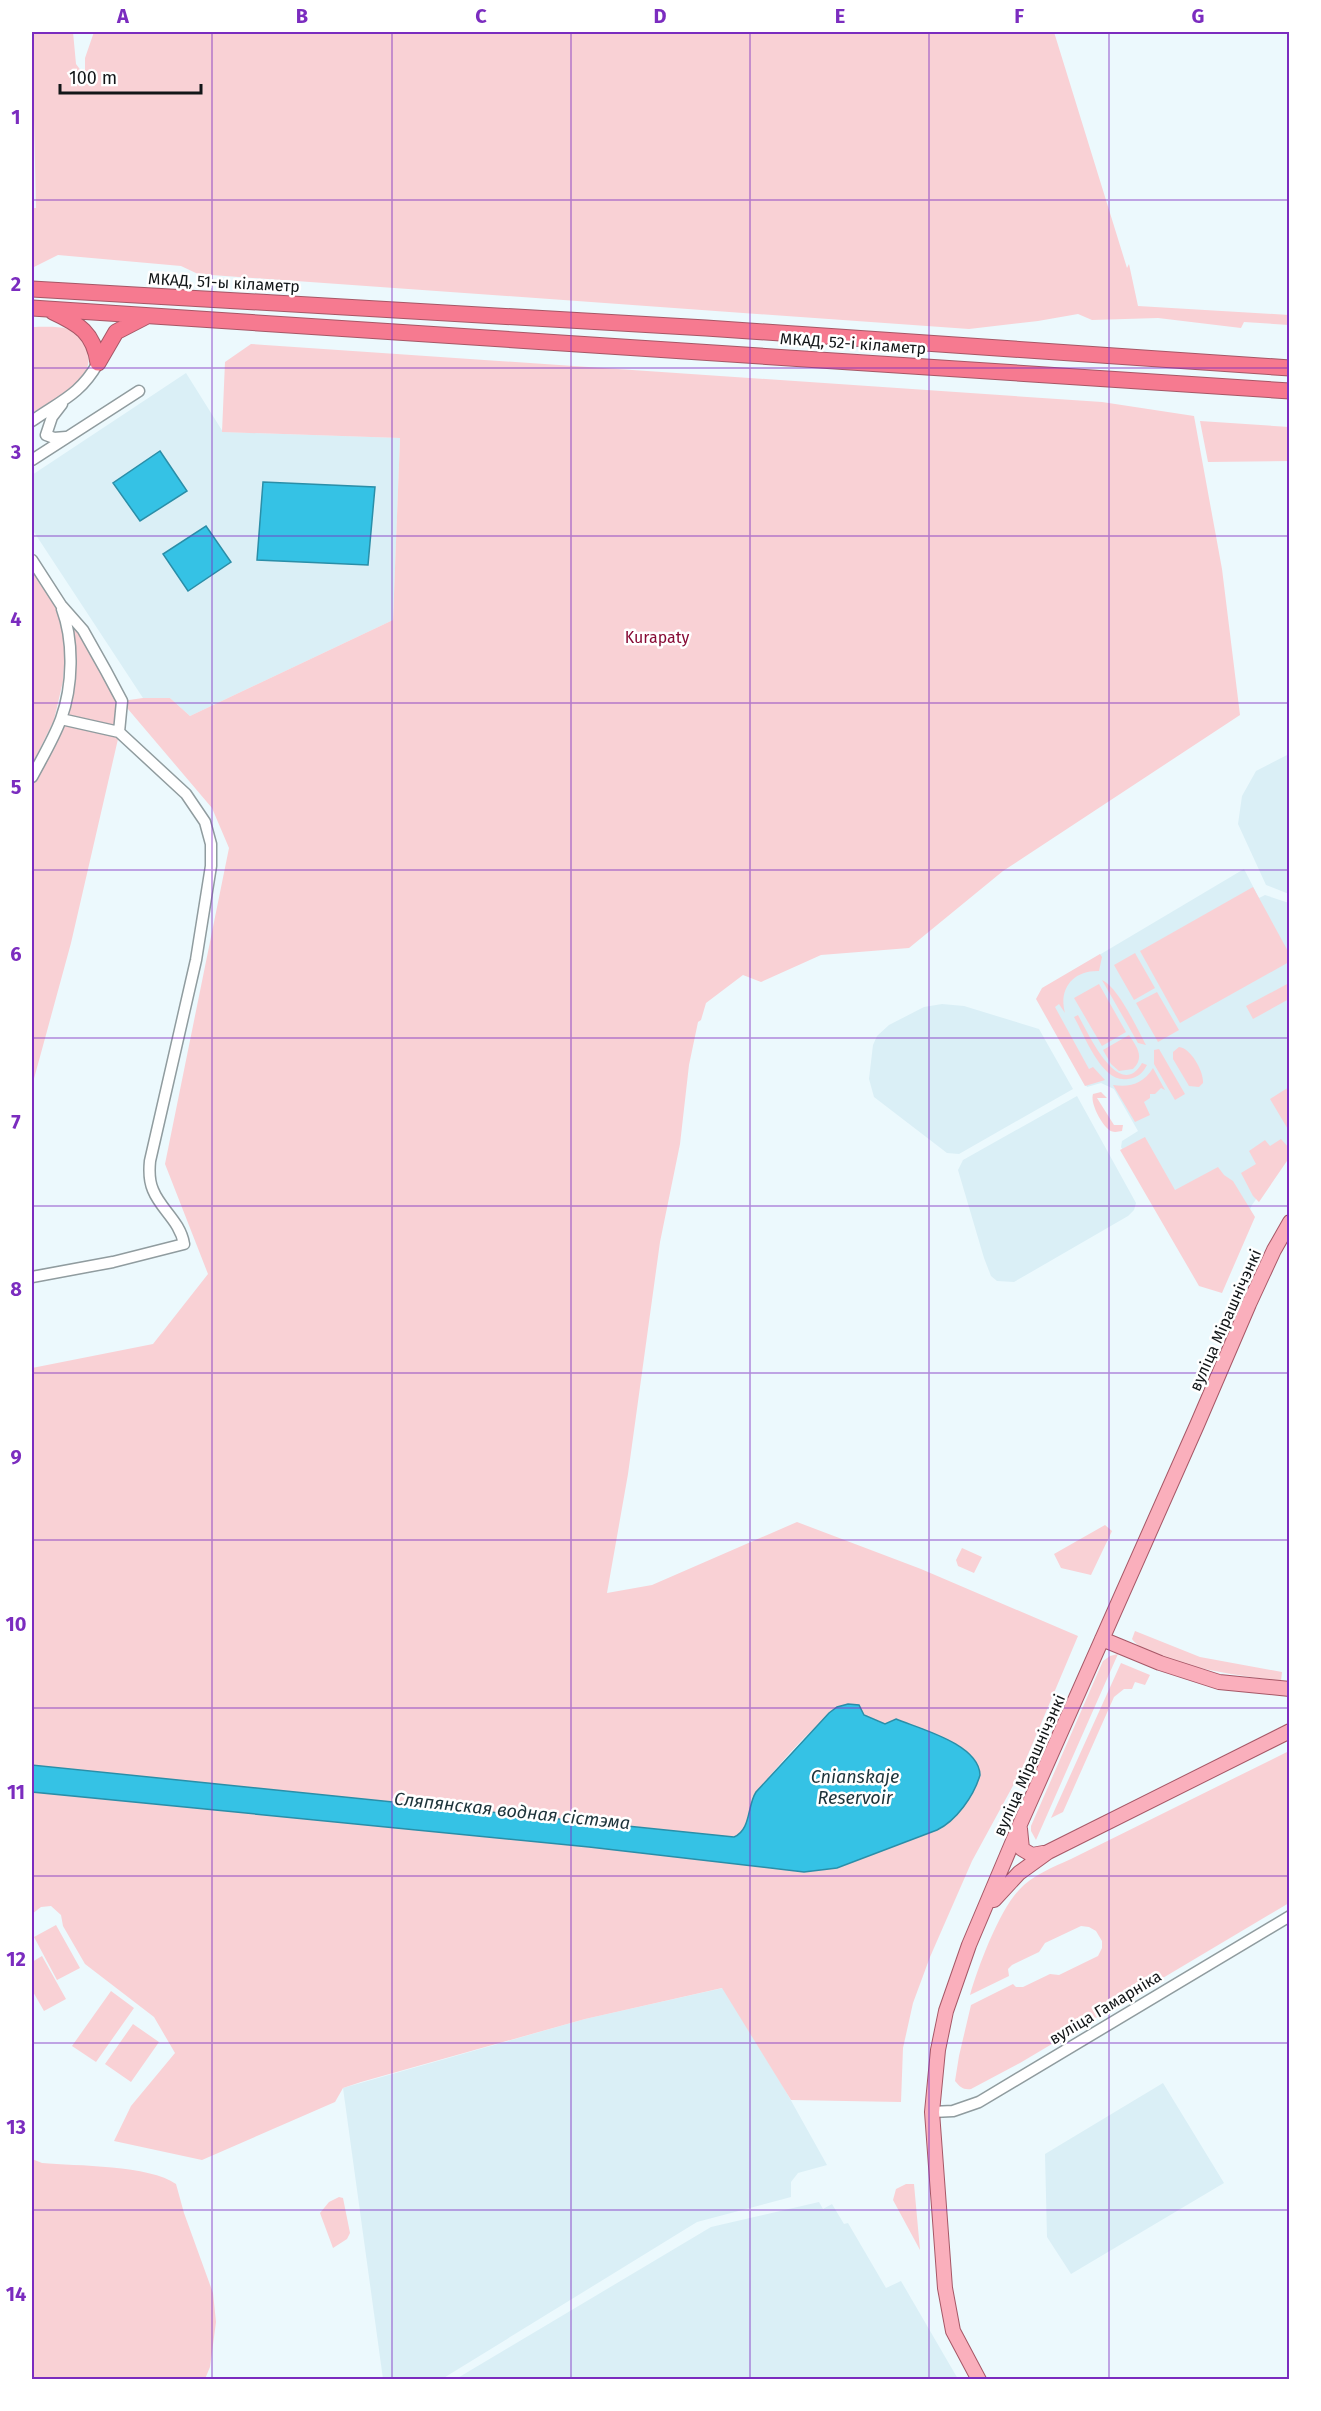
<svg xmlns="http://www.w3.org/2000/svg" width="1321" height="2411" font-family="'Fira Sans',sans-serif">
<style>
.built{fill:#daeff6}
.green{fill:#f9d1d5}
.water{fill:#35c2e5;stroke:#2a8ea8;stroke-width:1.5}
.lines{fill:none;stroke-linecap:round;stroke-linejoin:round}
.minor-casing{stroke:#909c9f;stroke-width:13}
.major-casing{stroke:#a65766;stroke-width:16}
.highway-casing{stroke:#a65766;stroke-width:17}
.minor{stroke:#fff;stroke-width:10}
.major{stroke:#faafbc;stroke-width:14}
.highway{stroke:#f67a90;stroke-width:15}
.grid{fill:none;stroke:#7b2cbf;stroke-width:1.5;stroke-opacity:0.55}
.labels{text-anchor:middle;stroke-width:5;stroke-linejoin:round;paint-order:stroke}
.street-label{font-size:16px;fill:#121618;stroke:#fff}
.park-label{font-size:16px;fill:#870b35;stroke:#fff}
.water-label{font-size:18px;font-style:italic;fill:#1d333a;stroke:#fff}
.neatline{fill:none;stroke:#7b2cbf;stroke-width:2}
.grid-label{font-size:20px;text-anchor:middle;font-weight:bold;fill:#7b2cbf}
</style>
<rect width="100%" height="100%" fill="#ecf9fd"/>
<path class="built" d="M186 373 223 432 400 438 393 620 190 716 170 698H143L32 529V475Z
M1289 754V894L1266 885 1238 824 1242 796 1256 771Z
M1244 869 1259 898 1265 895 1289 903V1152L1252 1205 1216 1290 1201 1284 1121 1147 1122 1141 1138 1131 1114 1089 1101 1083 1087 1087 1040 1004 1042 989Z
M942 1004 964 1006 1039 1029 1073 1089 959 1154 947 1153 874 1097 869 1079 873 1045 877 1036 889 1025 924 1007Z
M1077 1096 1136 1203 1134 1210 1128 1216 1014 1282 997 1281 991 1276 984 1258 958 1170 963 1160Z
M723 1988 784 2088 827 2165 798 2173 791 2182V2197L697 2222 442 2379H383L343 2088 585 2019Z
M1163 2083 1224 2183 1071 2274 1047 2237 1045 2154Z
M819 2202 823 2209 832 2204 844 2224 848 2223 886 2288 901 2281 958 2379H456L711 2227Z"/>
<path class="green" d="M32 32H73L76 64 85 76V58L94 32H1054L1127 268 1129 264 1138 306 1289 315V325L1244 322 1241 328 1158 318 1092 320 1078 314 1038 321 969 329 198 274 181 266 58 255 32 268V208H36Z
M32 327C43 327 58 326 68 329 89 336 95 363 81 379 68 393 48 403 32 413Z
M251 344 1102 402 1194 416 1222 569 1240 715 1003 871 909 948 821 955 761 982 743 975 706 1003 701 1020 698 1022 689 1065 680 1144 660 1242 628 1474 607 1593 652 1585 797 1522 921 1569 1078 1636 1021 1771 972 1861 930 1957 913 2003 903 2048 901 2102 791 2100 722 1988 585 2019 361 2082 343 2088 335 2102 202 2160 114 2141 131 2106 175 2053 154 2017 85 1964 63 1926 61 1915 51 1906 41 1907 32 1914V1792L589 1847 804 1872 837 1868 942 1828 957 1814 979 1778 972 1756 961 1748 896 1719 885 1724 864 1715 859 1705C829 1700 776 1770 756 1792 747 1805 751 1830 734 1837L32 1765V1368L153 1344 208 1274 165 1164 229 848 212 808 122 702 118 739 71 943 32 1086V777L61 719 69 660 61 605 122 701 143 698H170L190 716 393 620 400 438 222 432 225 362Z
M1200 421 1289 427V461L1208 462Z
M32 567 57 606 66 637 63 681 54 720 32 765Z
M1253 887 1289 953V962L1180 1023 1140 951Z
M1135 953 1155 988 1134 1000 1114 965Z
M1100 954 1102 957 1099 971C1074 970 1058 988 1065 1013L1059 1004 1055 1007 1089 1069 1093 1067 1105 1080 1085 1086 1036 999 1042 988Z
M1102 980C1118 987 1137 1028 1146 1045L1138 1043Z
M1289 983V999L1253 1019 1246 1006Z
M1099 984 1126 1032 1102 1046 1074 998Z
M1157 992 1179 1030 1158 1042 1136 1003Z
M1078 1015C1087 1031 1119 1103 1142 1063L1147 1065C1143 1073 1137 1078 1128 1079 1102 1084 1085 1036 1074 1017Z
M1129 1035C1137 1047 1145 1057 1133 1069L1119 1071 1111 1064 1103 1050Z
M1179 1047C1191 1048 1204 1072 1203 1083L1199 1087 1189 1086 1173 1059V1052Z
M1159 1049 1185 1094 1175 1100 1154 1064V1050Z
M1153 1068 1165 1090 1161 1088 1155 1094H1150V1098L1144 1102 1150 1115 1135 1122 1113 1085C1130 1088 1144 1083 1153 1068Z
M1289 1087V1131L1270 1099Z
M1101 1092 1107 1098H1097L1114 1125H1123L1122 1131C1117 1132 1112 1133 1108 1129 1101 1123 1090 1103 1093 1094Z
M1145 1137 1175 1190 1218 1167 1224 1175 1233 1181 1255 1217 1222 1293 1199 1286 1120 1150Z
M1281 1139 1289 1148V1158L1259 1202 1253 1196 1241 1173 1256 1164 1249 1151 1265 1140 1270 1146Z
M1105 1525 1112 1531 1091 1575 1061 1568 1054 1554Z
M962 1548 982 1557 974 1573 958 1566 956 1560Z
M1135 1631 1200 1657 1282 1672 1281 1681C1249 1677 1150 1665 1132 1639Z
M1118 1654 1036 1840 1031 1831V1826L1103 1661 1110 1656Z
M1121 1663 1150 1675 1145 1685 1135 1682 1132 1689H1124L1114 1697 1063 1812 1051 1818Z
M1289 1751V1903L1020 2063 971 2089C963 2090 960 2087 955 2081L959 2056 971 2005 1013 1984 1016 1987H1023L1050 1974 1059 1975 1098 1956 1102 1948V1941L1096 1931 1089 1927 1081 1926 1045 1943 1039 1952 1012 1965 1008 1969 1009 1976 970 1995C978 1967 999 1911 1019 1890 1032 1875 1054 1867 1071 1859Z
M56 1925 80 1968 57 1980 34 1937Z
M42 1956 66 1999 44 2011 32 1990V1962Z
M111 1991 134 2008 96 2062 72 2046Z
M133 2024 159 2042 131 2082 105 2064Z
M32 2159 42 2163C76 2166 150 2165 176 2184L184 2213 213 2293 216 2322 210 2367 205 2379H32Z
M906 2184H914L920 2250 893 2200 896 2189Z
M339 2197 343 2198 350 2233 347 2239 333 2248 320 2213 329 2202Z"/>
<path class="water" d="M160 451 187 491 140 521 113 483Z
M263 482 375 487 368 565 257 560Z
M206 526 231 562 188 591 163 554Z
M848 1704 859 1705 864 1715 885 1724 896 1719C920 1729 979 1744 980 1775 974 1796 956 1821 937 1830L837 1868 804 1872 589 1847 32 1792V1765L734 1837C751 1830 747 1806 756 1792L829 1713 837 1707Z"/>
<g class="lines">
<defs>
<path id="minor" d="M62 404 52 417 46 435 54 438 66 437
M32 421C60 401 80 395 98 363
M32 460 139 391
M32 560 61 605 83 630 106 671 122 701 119 732
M32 777C42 758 54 738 61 719 73 686 74 641 62 609
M32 1277 113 1262 184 1244C180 1221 161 1210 153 1190 149 1181 149 1171 150 1161L196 960 211 866V844L205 822 186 794 119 732 61 719
M932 2112 953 2111 979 2102 1290 1916"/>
<path id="major" d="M1102 1639 1160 1663 1219 1682 1290 1689
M1020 1829 1022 1849 1032 1855 1043 1853
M994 1900 1019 1873 1048 1852 1290 1731
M979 2380 953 2331 945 2288 932 2112 938 2050 946 2011 969 1945 1021 1822 1197 1425 1249 1304 1274 1250 1290 1222"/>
<path id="highway" d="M32 289 706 328 1290 368
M32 308 1290 391
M53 312C79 324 94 333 98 363
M98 363 116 332 145 317"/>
</defs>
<use href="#minor" class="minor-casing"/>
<use href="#major" class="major-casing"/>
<use href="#highway" class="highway-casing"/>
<use href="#minor" class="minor"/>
<use href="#major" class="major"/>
<use href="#highway" class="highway"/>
</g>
<path class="grid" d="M212 32V2380M392 32V2380M571 32V2380M750 32V2380M929 32V2380M1109 32V2380M32 200H1290M32 368H1290M32 536H1290M32 703H1290M32 870H1290M32 1038H1290M32 1206H1290M32 1373H1290M32 1540H1290M32 1708H1290M32 1876H1290M32 2043H1290M32 2210H1290"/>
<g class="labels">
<g class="street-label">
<text transform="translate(224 282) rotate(3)" y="6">МКАД, 51-ы кіламетр</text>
<text transform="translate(853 343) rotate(4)" y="6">МКАД, 52-і кіламетр</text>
<text transform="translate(1225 1320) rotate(-66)" y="6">вуліца Мірашнічэнкі</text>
<text transform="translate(1029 1765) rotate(-66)" y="6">вуліца Мірашнічэнкі</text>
<text transform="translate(1105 2007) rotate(-31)" y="6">вуліца Гамарніка</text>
</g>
<g class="park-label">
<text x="657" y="643">Kurapaty</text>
</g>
<g class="water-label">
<text x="855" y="1783">Cnianskaje<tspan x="855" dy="21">Reservoir</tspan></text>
<text transform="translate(512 1811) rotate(6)" y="6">Сляпянская водная сістэма</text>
</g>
</g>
<rect width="1321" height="2411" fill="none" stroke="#ffffff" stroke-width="66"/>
<path d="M60 84v9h141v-9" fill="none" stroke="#121618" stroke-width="3"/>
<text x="69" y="84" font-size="18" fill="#121618" stroke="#ffffff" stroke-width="4.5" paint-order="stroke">100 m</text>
<rect x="33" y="33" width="1255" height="2345" class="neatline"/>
<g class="grid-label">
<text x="123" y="23">A</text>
<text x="302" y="23">B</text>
<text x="481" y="23">C</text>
<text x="660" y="23">D</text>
<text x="840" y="23">E</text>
<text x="1019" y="23">F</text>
<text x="1198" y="23">G</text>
<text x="16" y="124">1</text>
<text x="16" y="291">2</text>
<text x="16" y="459">3</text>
<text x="16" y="626">4</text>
<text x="16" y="794">5</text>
<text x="16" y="961">6</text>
<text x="16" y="1129">7</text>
<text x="16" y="1296">8</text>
<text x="16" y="1464">9</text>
<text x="16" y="1631">10</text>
<text x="16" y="1799">11</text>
<text x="16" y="1966">12</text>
<text x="16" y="2134">13</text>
<text x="16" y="2301">14</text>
</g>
</svg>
